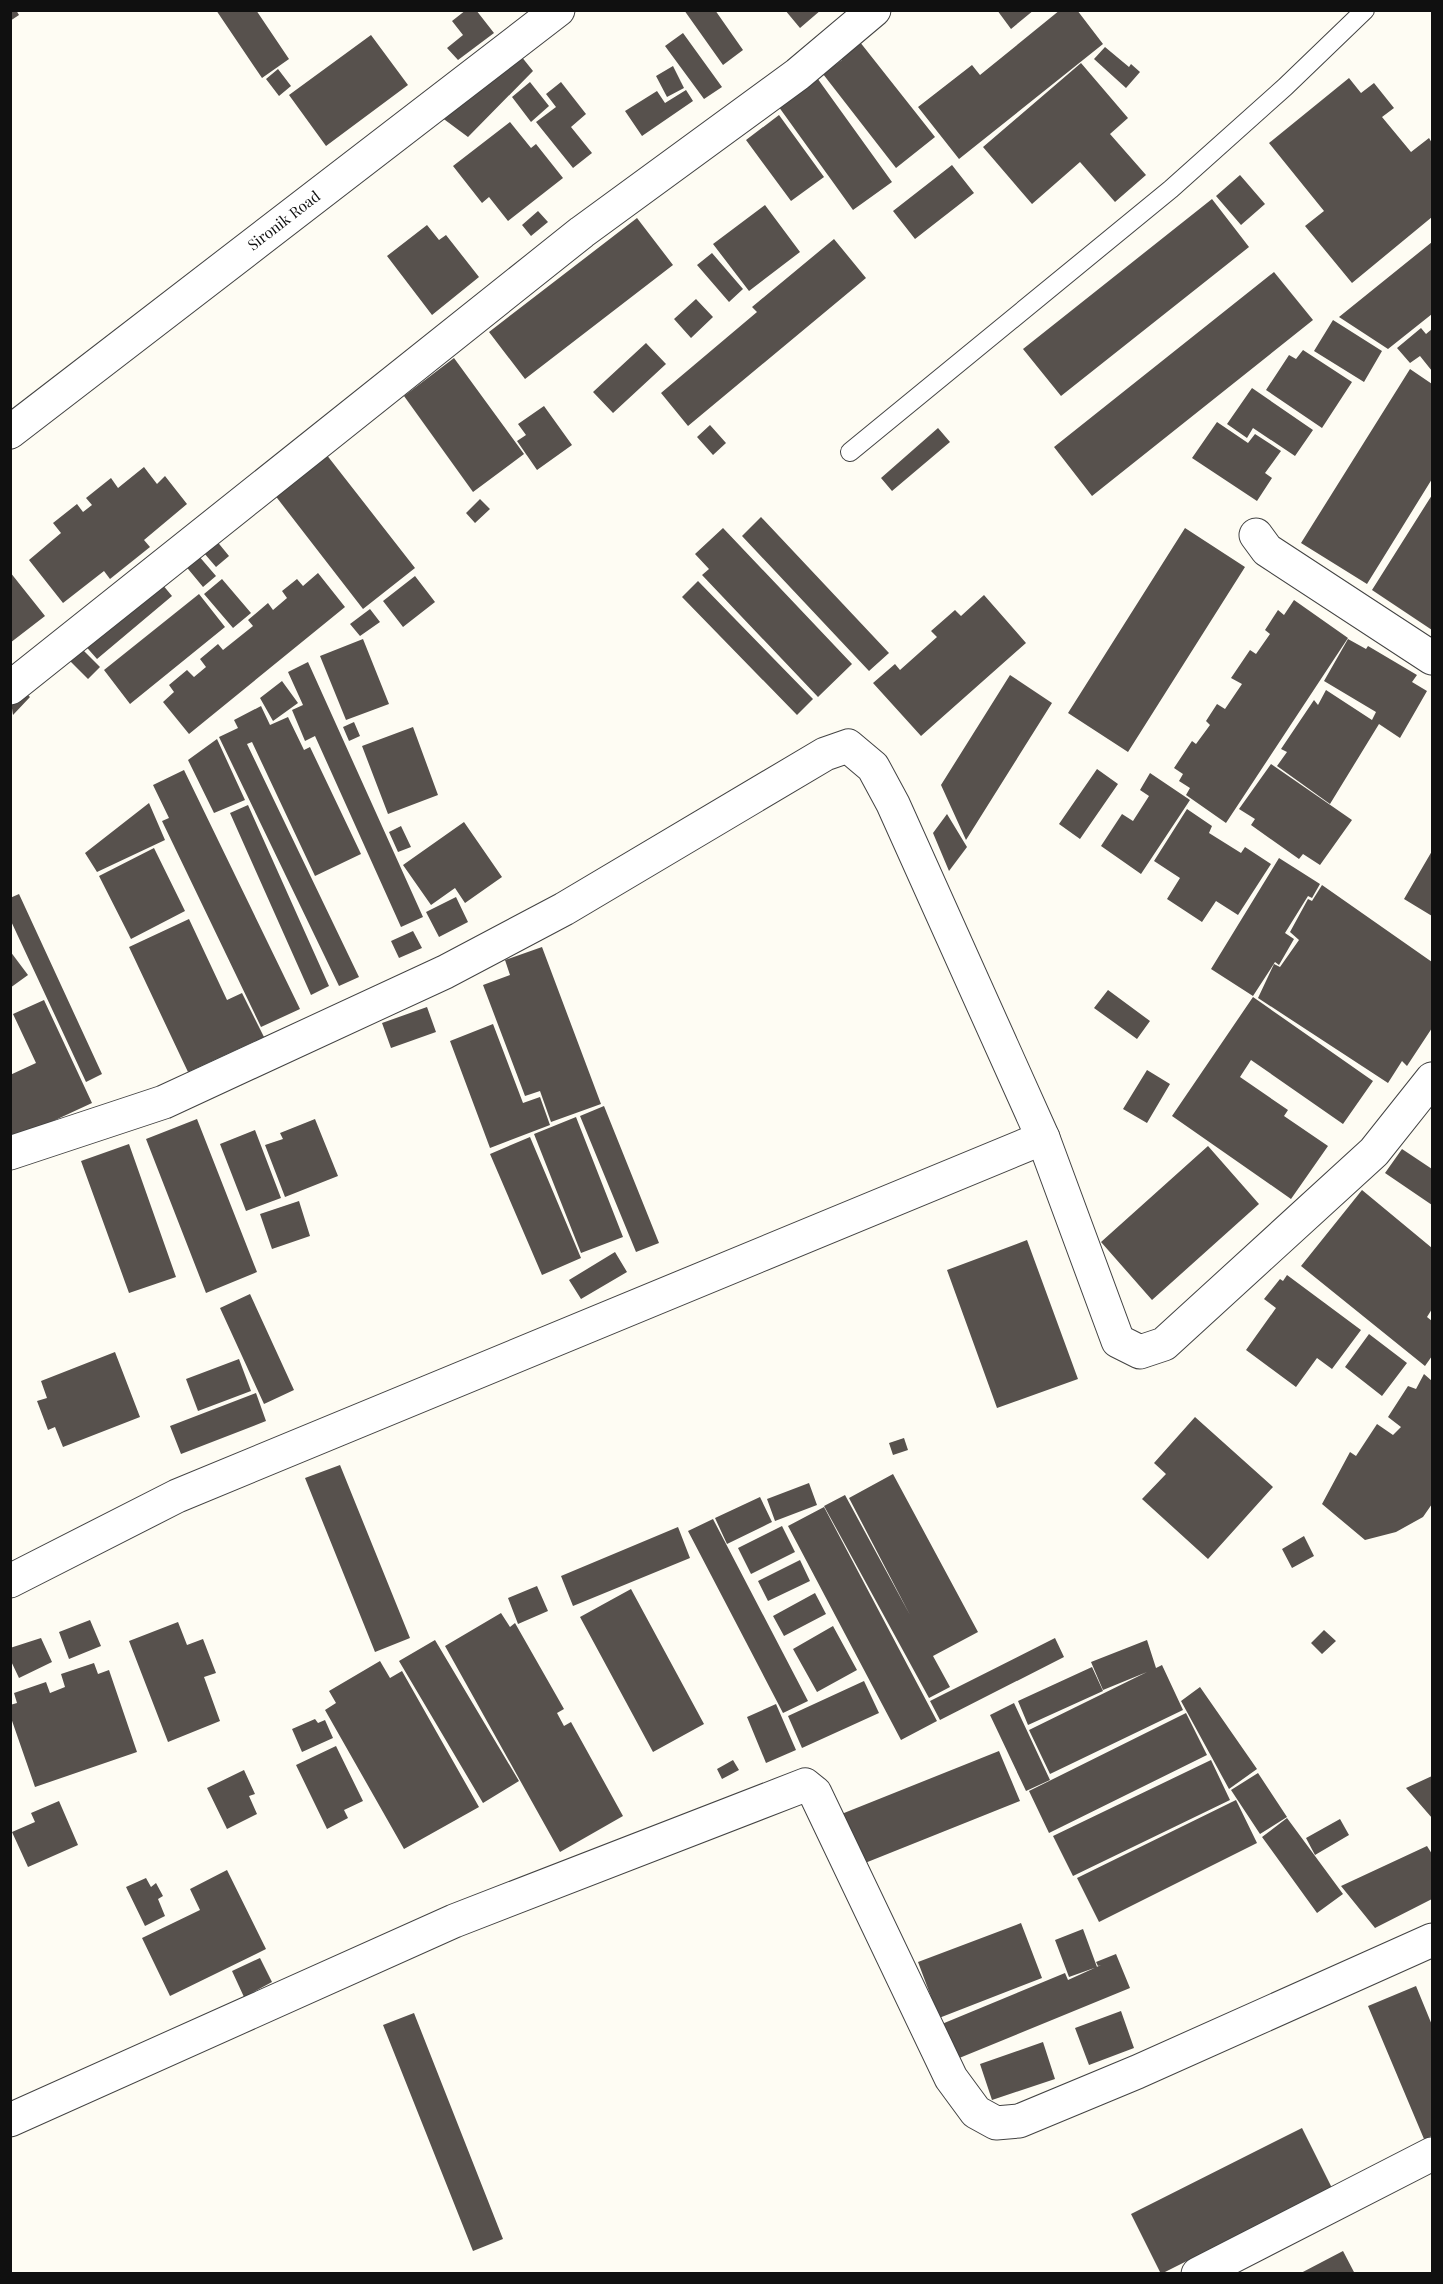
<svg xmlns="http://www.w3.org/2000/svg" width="1443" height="2284" font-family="'Playfair Display',serif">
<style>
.building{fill:#57514d}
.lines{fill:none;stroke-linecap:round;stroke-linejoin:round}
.service-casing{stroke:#434343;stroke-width:20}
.minor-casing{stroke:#434343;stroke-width:35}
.service{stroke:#fff;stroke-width:18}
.minor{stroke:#fff;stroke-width:33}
.labels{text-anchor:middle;stroke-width:6;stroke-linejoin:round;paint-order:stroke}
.street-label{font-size:15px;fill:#101010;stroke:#fff}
</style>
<rect width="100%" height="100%" fill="#fefcf3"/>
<path class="building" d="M10 10H16L19 15 10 21Z
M216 10H256L289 59 262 78Z
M466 10H476L494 33 458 60 447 48 463 35 452 21Z
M684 10H715L743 50 723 65Z
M785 10H821L800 28Z
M997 10H1034L1011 29Z
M1060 10H1077L1103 44 959 159 918 107 972 65 980 75Z
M852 32 935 137 896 168 823 74 842 60 833 48Z
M683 33 722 87 704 99 665 46Z
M371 35 408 85 326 146 289 95Z
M1105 47 1129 67 1131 64 1140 72 1126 88 1094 59Z
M521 56 533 71 468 137 441 117Z
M1081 63 1128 118 1110 134 1146 175 1115 202 1080 162 1032 204 983 147Z
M673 66 684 88 667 97 656 76Z
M278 69 291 86 279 96 266 79Z
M815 75 892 182 853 210 776 103Z
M1349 78 1361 93 1374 83 1394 108 1382 117 1411 152 1429 138 1432 143V217L1352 283 1305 226 1324 211 1269 143Z
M530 82 549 106 531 122 512 97Z
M561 82 586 114 571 127 592 153 573 168 536 122 556 107 546 94Z
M686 90 693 101 642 136 625 111 657 91 665 103Z
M779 115 824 177 791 201 746 140Z
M510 122 531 148 536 144 563 178 508 221 489 197 482 203 453 166Z
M952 165 974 193 915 239 893 211Z
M1240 175 1265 204 1241 225 1216 196Z
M1212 199 1249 247 1061 396 1023 349Z
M765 205 800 252 749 291 713 244Z
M538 211 548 222 531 236 522 225Z
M637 218 673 265 525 379 489 332Z
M427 225 439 240 446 235 479 277 432 315 387 256Z
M834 239 866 278 688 426 661 393 757 312 752 307Z
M1432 242V314L1388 349 1339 317Z
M712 253 743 289 729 302 697 265Z
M1274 272 1313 320 1092 496 1054 447Z
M696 299 713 317 691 338 674 319Z
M1333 320 1382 351 1364 382 1314 351Z
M1421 328 1426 334 1432 329V371L1420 356 1410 363 1397 348Z
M646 343 666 364 613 413 593 392Z
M1303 350 1352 382 1322 428 1266 390 1289 355 1296 359Z
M454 358 524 454 473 492 404 396Z
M1410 369 1432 384V479L1367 584 1301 543Z
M1252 388 1313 430 1295 456 1253 428 1247 438 1227 424Z
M544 406 572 445 537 470 517 441 526 435 518 424Z
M1217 422 1248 443 1255 434 1281 451 1265 473 1272 478 1257 501 1192 458Z
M710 425 726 443 713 455 697 437Z
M938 428 950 442 892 491 881 478Z
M326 454 415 568 363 609 274 494Z
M144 467 157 484 165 476 187 504 144 540 150 547 110 579 104 571 63 603 29 560 61 533 53 523 77 504 83 512 92 505 86 498 111 478 118 488Z
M1432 495V630L1372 590Z
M480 499 490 509 475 523 466 513Z
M761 517 889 653 869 671 742 536Z
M723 528 852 664 818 697 702 575 709 569 695 554Z
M1185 528 1245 567 1128 752 1068 713Z
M211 534 229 556 216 567 198 546Z
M192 548 216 576 203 587 179 558Z
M10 572 45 616 10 643Z
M318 573 345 607 189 734 163 702 174 692 169 685 187 670 194 677 206 667 200 659 218 644 223 650 253 626 248 620 268 603 273 610 287 598 282 591 297 579 303 586Z
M415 576 435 602 403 627 383 601Z
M157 578 172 596 97 659 82 642Z
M222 579 251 613 233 628 204 594Z
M698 581 813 699 797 715 682 597Z
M199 594 225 627 130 704 104 670Z
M984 595 1026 643 921 736 873 683 895 664 900 670 937 637 931 631 955 610 961 616Z
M1294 600 1348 638 1226 823 1186 795 1190 788 1179 781 1183 774 1174 768 1192 741 1196 744 1210 725 1206 721 1217 704 1225 709 1242 684 1231 678 1250 650 1256 654 1270 634 1265 630 1278 610 1284 615Z
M370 609 380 622 360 636 350 624Z
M363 639 389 704 346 720 320 656Z
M1348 639 1366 649 1368 646 1417 675 1412 682 1427 691 1400 738 1379 724 1330 804 1277 766 1287 752 1281 749 1314 700 1318 705 1326 690 1372 720 1376 712 1324 681Z
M78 645 100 667 88 679 67 658Z
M308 662 423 917 401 927 315 736 305 741 292 710 303 705 288 672Z
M1010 675 1052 703 966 840 941 785Z
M282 681 298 703 273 721 260 698Z
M19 686 30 697 13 715 10 695Z
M261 706 270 725 288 717 304 750 310 747 361 854 315 876 252 742 247 744 359 977 339 986 219 737 238 728 234 720Z
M354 722 360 736 349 741 343 727Z
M413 727 438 795 388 814 362 746Z
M217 739 245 800 214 813 188 760Z
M1271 764 1352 820 1320 865 1303 854 1299 859 1251 825 1255 819 1239 809Z
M1097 769 1118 784 1080 839 1059 824Z
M184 770 300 1009 261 1027 162 821 169 818 153 785Z
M1150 773 1190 800 1141 874 1101 846 1122 814 1133 821 1149 796 1140 790Z
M149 803 165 840 97 872 85 853Z
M248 805 329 986 311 995 230 813Z
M1187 809 1212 826 1209 833 1241 853 1245 847 1271 864 1238 915 1216 901 1202 922 1167 899 1180 878 1154 861Z
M947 814 967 847 949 871 933 833Z
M464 822 502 877 465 903 455 888 431 905 403 865Z
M401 826 411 847 398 852 389 832Z
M154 848 185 911 131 939 99 876Z
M1432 851V916L1404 899Z
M1279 858 1320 884 1312 898 1308 896 1285 933 1294 939 1279 965 1275 962 1253 996 1211 969Z
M1322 885 1432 962V1028L1407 1066 1402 1061 1388 1083 1258 998 1274 964 1280 967 1299 940 1290 932 1308 899 1312 901Z
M19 894 102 1074 86 1082 10 919V898Z
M456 897 468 922 439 937 426 912Z
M189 919 227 1000 242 993 264 1037 188 1072 129 947Z
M413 931 422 948 399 958 391 941Z
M542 947 601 1104 551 1122 540 1091 525 1096 483 985 510 975 505 960Z
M10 951 28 975 10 988Z
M1108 990 1150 1021 1137 1039 1094 1008Z
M1253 997 1373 1081 1343 1124 1251 1060 1240 1077 1288 1110 1284 1116 1328 1146 1291 1199 1172 1116Z
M44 1000 92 1103 10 1141V1075L36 1063 13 1014Z
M427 1007 436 1032 391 1048 382 1023Z
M493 1024 523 1103 540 1097 550 1125 490 1148 450 1041Z
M1147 1070 1170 1084 1147 1123 1123 1109Z
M604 1106 659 1243 636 1252 580 1116Z
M576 1117 623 1237 581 1253 534 1134Z
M197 1119 257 1272 206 1293 146 1139Z
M315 1119 338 1176 285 1197 265 1145 283 1139 280 1133Z
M255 1130 281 1198 246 1211 220 1144Z
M530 1137 581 1258 542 1275 490 1154Z
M129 1144 176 1277 129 1293 81 1161Z
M1208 1146 1259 1204 1152 1300 1101 1242Z
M1402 1149 1432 1169V1205L1385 1173Z
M1362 1190 1432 1248V1309L1427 1317 1432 1321V1356L1425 1366 1301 1266Z
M299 1201 310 1236 272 1249 260 1214Z
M1027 1240 1078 1379 997 1408 947 1270Z
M615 1252 627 1272 581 1299 569 1280Z
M1287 1275 1361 1330 1332 1369 1317 1358 1296 1387 1246 1350 1276 1308 1264 1299 1280 1279 1283 1281Z
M250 1294 294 1390 264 1404 220 1308Z
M1369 1334 1407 1363 1382 1396 1345 1367Z
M115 1352 140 1417 63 1447 55 1427 48 1430 37 1401 47 1398 41 1381Z
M239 1359 251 1391 198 1411 186 1379Z
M1424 1374 1432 1381V1504L1423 1517 1396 1532 1365 1540 1322 1504 1350 1452 1356 1456 1377 1424 1393 1435 1401 1427 1388 1417 1408 1386 1416 1389Z
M256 1393 266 1421 181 1454 170 1426Z
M1195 1417 1273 1487 1208 1559 1142 1499 1166 1474 1154 1463Z
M904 1438 908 1450 893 1455 889 1443Z
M340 1465 410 1638 375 1652 305 1478Z
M893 1474 978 1632 933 1656 950 1687 929 1698 824 1506 845 1495 910 1615 849 1498Z
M809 1483 817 1505 775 1521 767 1499Z
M760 1497 772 1522 727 1544 715 1518Z
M824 1507 937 1721 901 1740 788 1526Z
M713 1519 808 1701 783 1713 688 1531Z
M782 1526 795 1552 751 1574 738 1548Z
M678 1527 690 1558 573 1606 561 1576Z
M1304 1536 1314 1556 1292 1568 1282 1549Z
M800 1560 810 1581 768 1601 758 1581Z
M537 1586 548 1611 518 1624 508 1598Z
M631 1589 704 1724 653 1752 580 1617Z
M815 1593 826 1614 784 1636 773 1616Z
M501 1613 510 1627 515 1623 564 1709 557 1713 564 1726 571 1722 623 1816 560 1852 445 1646Z
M90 1620 101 1646 69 1659 59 1632Z
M178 1622 187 1645 203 1639 216 1673 204 1677 220 1721 168 1742 129 1641Z
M833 1626 857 1670 817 1692 793 1649Z
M1324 1630 1336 1641 1322 1654 1311 1643Z
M41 1638 52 1662 19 1678 10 1659V1648Z
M1055 1638 1064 1657 940 1720 930 1701Z
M435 1640 519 1781 483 1803 399 1661Z
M1147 1640 1156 1668 1162 1665 1183 1710 1050 1774 1029 1730 1147 1672 1103 1690 1091 1662Z
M380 1661 390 1678 402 1671 479 1807 404 1849 325 1710 336 1703 329 1691Z
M94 1663 98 1674 109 1670 137 1752 35 1787 10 1715V1705L17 1703 14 1693 46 1682 50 1693 65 1687 61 1674Z
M1092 1667 1103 1691 1028 1725 1018 1701Z
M864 1681 879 1713 802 1748 788 1716Z
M1200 1687 1257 1769 1229 1789 1181 1701Z
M1014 1703 1050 1780 1026 1791 990 1715Z
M776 1704 796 1750 766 1763 747 1717Z
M1186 1713 1207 1755 1049 1833 1029 1791Z
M315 1719 318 1723 325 1720 333 1738 302 1752 292 1729Z
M336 1746 363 1801 344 1810 348 1818 327 1829 296 1765Z
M999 1751 1020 1801 860 1865 839 1815Z
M733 1760 739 1770 722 1779 717 1769Z
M1211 1760 1230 1800 1073 1876 1053 1836Z
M244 1770 255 1794 249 1796 257 1814 227 1829 207 1788Z
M1258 1773 1287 1817 1260 1834 1231 1790Z
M1432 1776V1818L1406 1788Z
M1236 1800 1257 1843 1099 1922 1077 1878Z
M59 1801 78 1845 28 1867 12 1832 35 1822 31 1813Z
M1287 1818 1343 1894 1317 1913 1262 1837Z
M1340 1819 1349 1835 1315 1855 1306 1838Z
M1427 1846 1432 1854V1899L1375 1928 1341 1886Z
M227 1870 266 1949 170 1996 142 1938 200 1910 190 1889Z
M146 1878 151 1887 156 1883 163 1896 158 1899 165 1916 145 1926 126 1887Z
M1021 1923 1042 1978 939 2018 918 1962Z
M1083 1929 1097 1967 1069 1977 1055 1940Z
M1116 1954 1130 1988 952 2061 937 2026 1065 1973 1068 1980 1101 1965 1098 1966 1096 1962Z
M260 1958 272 1982 244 1997 232 1971Z
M1416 1986 1432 2025V2136L1424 2139 1368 2006Z
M1121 2011 1134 2048 1089 2065 1075 2028Z
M414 2013 503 2239 473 2251 383 2025Z
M1043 2042 1055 2079 992 2100 980 2064Z
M1302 2128 1332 2188 1161 2274 1131 2214Z
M1343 2251 1355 2274H1299Z"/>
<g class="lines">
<defs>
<path id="service" d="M850 452 1171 189 1285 87 1365 10"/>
<g id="minor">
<path id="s1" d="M10 432 558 10"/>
<path d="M1256 535 1267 550 1432 658"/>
<path d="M10 688 582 232 798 74 874 10"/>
<path d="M10 1153 164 1102 445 972 564 909 825 754 848 746 873 767 893 804 1043 1138 1118 1341 1140 1352 1164 1344 1374 1152 1432 1079"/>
<path d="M10 1581 177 1496 1043 1138"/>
<path d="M10 2120 454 1921 805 1785 815 1793 951 2078 976 2112 996 2123 1019 2121 1137 2072 1432 1940"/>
<path d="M1198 2274 1432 2154"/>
</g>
</defs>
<use href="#service" class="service-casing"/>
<use href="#minor" class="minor-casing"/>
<use href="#service" class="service"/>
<use href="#minor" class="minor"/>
</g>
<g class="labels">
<g class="street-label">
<text dy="5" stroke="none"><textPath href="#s1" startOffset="346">Sironik Road</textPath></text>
</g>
</g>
<rect width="1443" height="2284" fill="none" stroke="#101010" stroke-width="24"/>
</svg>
